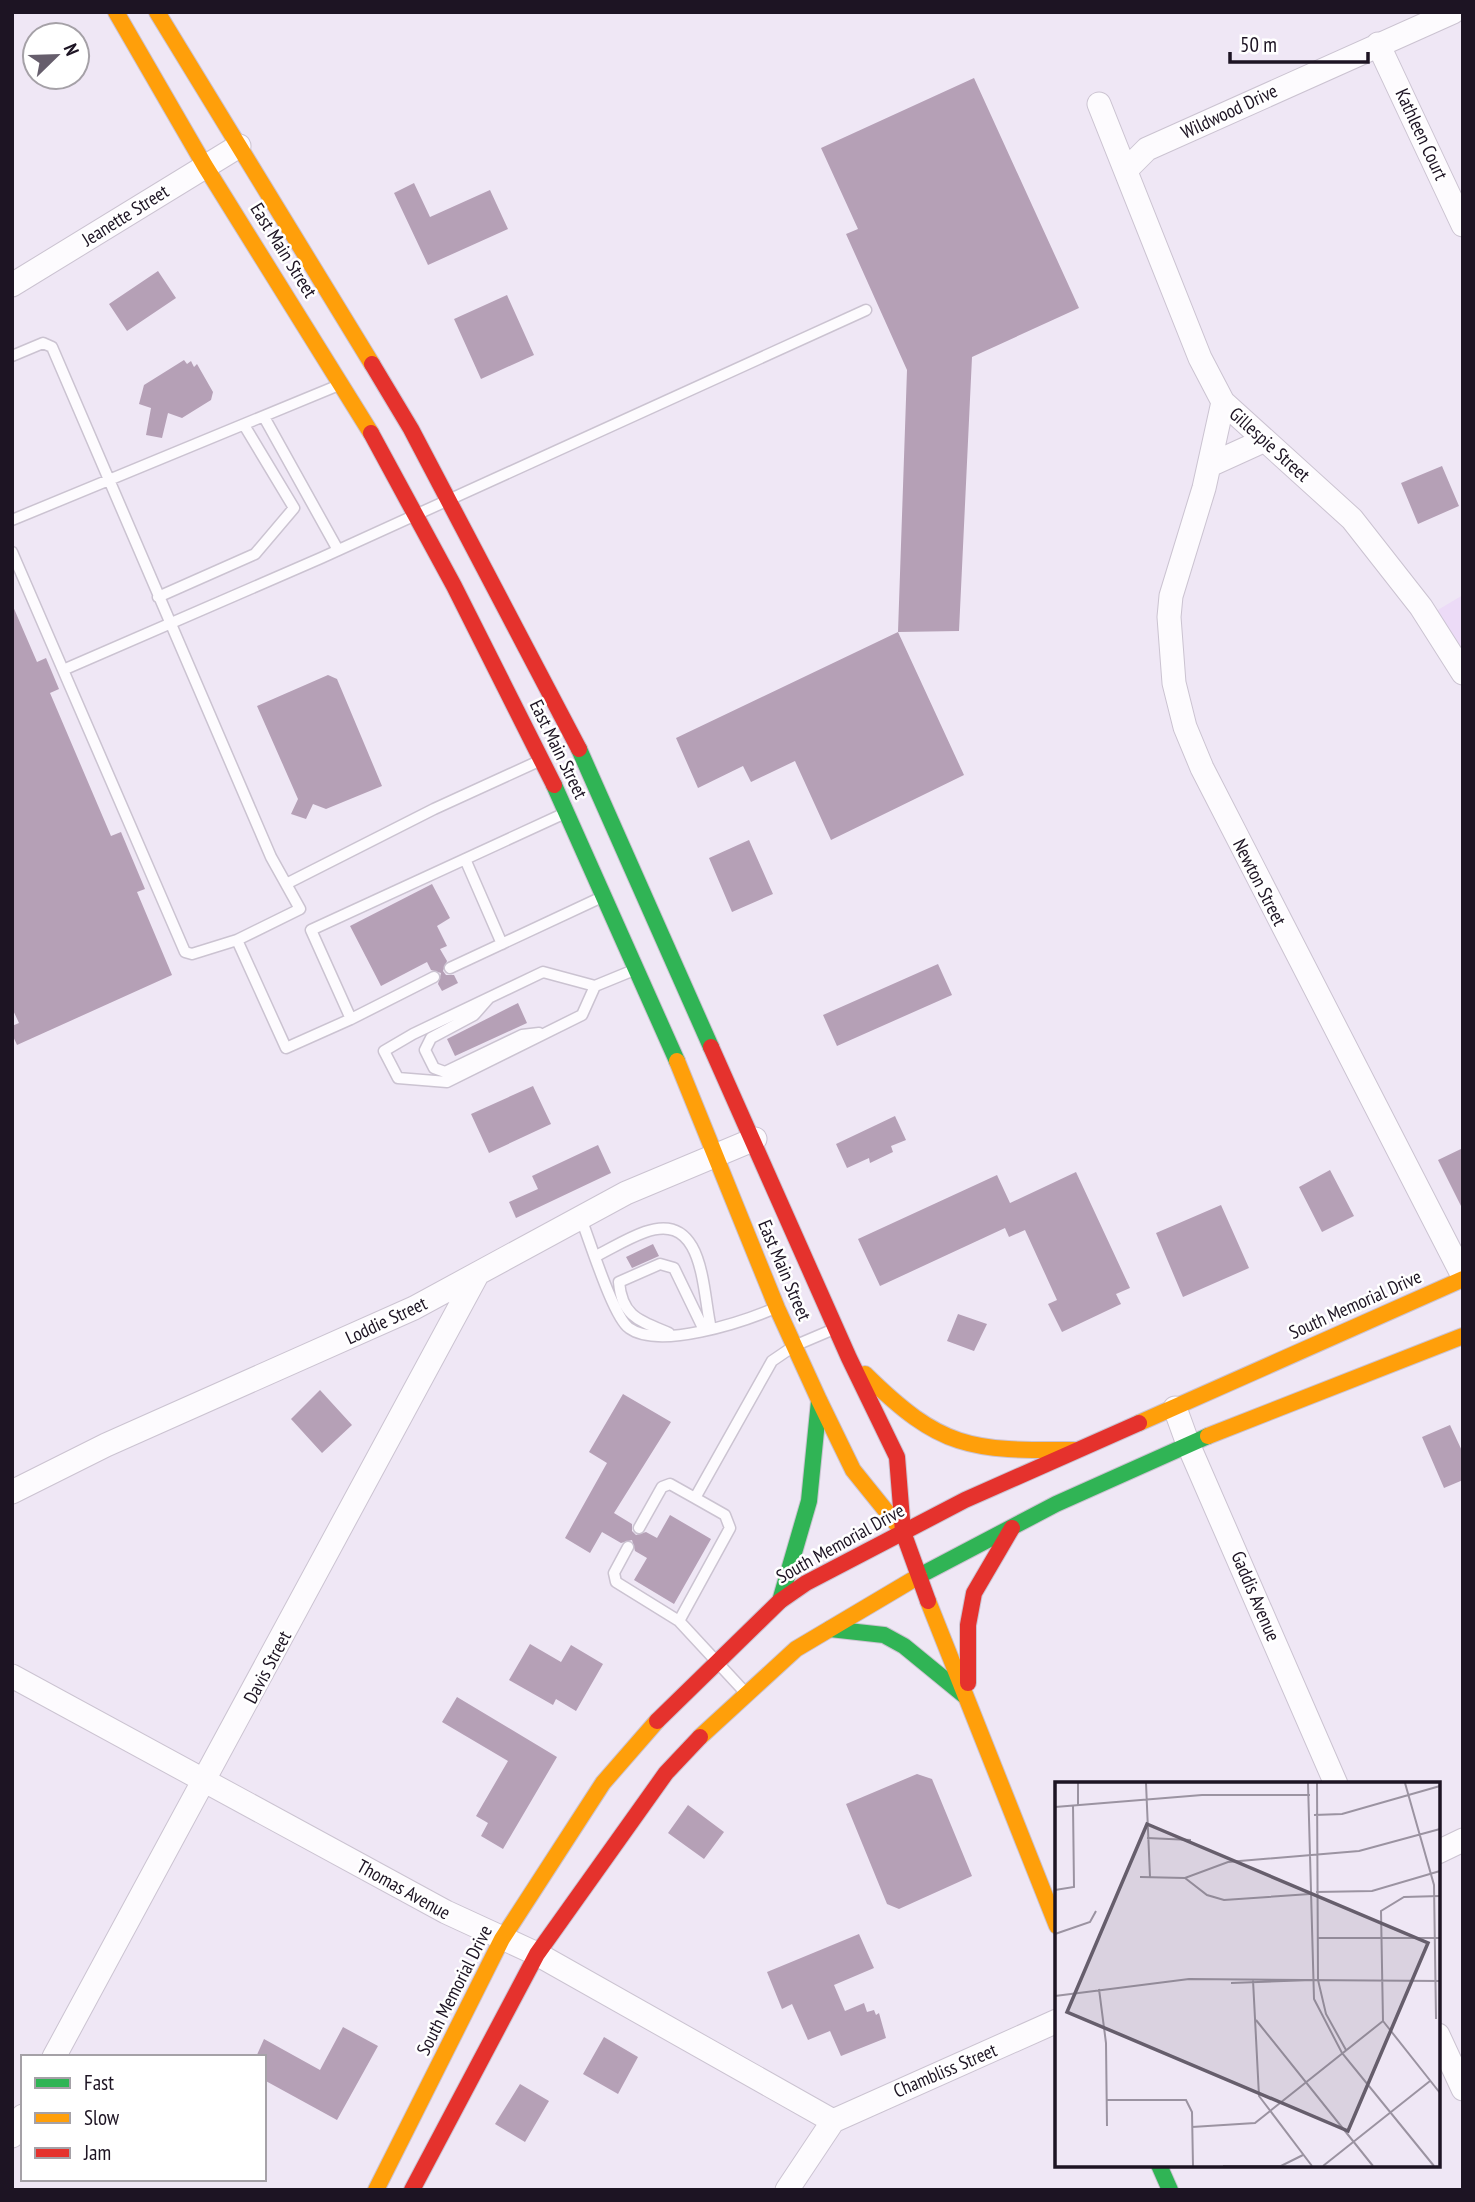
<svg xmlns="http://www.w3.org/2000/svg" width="1475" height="2202" font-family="'PT Sans Narrow',sans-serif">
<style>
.built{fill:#ecdbf7}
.building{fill:#b5a0b6}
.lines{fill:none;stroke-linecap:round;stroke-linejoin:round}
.lane-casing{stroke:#cbc3d1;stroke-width:13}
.street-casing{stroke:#cbc3d1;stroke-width:25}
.fast-casing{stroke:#cbc3d1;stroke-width:18}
.slow-casing{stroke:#cbc3d1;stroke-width:18}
.jam-casing{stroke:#cbc3d1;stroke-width:18}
.lane{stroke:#fdfbfe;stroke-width:10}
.street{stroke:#fdfbfe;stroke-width:23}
.fast{stroke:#30b455;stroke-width:16}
.slow{stroke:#ff9f0a;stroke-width:16}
.jam{stroke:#e5322d;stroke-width:16}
.labels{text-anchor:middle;stroke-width:5;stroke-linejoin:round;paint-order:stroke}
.street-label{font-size:19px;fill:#1d1423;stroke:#fff}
.inset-road{fill:none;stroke:#9b93a1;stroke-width:2}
.view{fill:#665e6c;fill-opacity:0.15;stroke:#665e6c;stroke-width:3.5}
.inset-edge{fill:none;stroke:#1d1423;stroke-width:3.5}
</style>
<rect width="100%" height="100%" fill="#efe7f5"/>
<path class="built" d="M1463 595V651L1436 611Z"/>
<path class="building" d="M974 78 1079 308 972 357 959 631 898 632 907 370 846 234 858 229 821 148Z
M414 183 430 217 490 190 508 229 428 265 394 193Z
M158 271 176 298 127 331 109 304Z
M507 295 534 355 481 379 454 319Z
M184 360 187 364 191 361 194 367 197 364 213 392 211 400 182 418 168 413 162 438 146 435 151 408 139 404 144 385Z
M1442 466 1459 506 1418 524 1401 483Z
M12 604 37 662 46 658 59 689 50 693 111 836 121 832 145 889 137 892 172 975 17 1045 12 1034V1026L19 1023 12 1008Z
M898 632 964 775 831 840 795 761 751 782 743 766 698 788 676 738Z
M328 675 337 679 382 786 326 809 313 804 306 819 291 814 298 799 257 706Z
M749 840 773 894 732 912 709 858Z
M432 884 450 918 437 926 447 946 440 949 447 961 443 971 446 975H454L458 983 442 991 438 984 441 973 431 970 427 962 381 986 350 926Z
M938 964 952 995 837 1046 823 1015Z
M518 1003 527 1023 455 1056 447 1039Z
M533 1086 551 1124 489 1153 471 1114Z
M895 1116 906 1140 891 1146 893 1152 870 1163 869 1158 847 1168 836 1144Z
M598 1145 611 1173 516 1218 509 1202 538 1189 532 1176Z
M1463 1148V1210L1438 1160Z
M1330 1170 1354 1216 1322 1232 1299 1187Z
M1076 1172 1130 1288 1116 1294 1121 1304 1062 1332 1048 1304 1057 1300 1025 1230 1009 1237 1005 1228 880 1286 858 1239 997 1175 1010 1203Z
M1221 1205 1249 1268 1183 1297 1156 1233Z
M653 1244 659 1256 632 1268 626 1257Z
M958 1314 987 1324 974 1351 947 1341Z
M320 1390 352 1425 322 1453 291 1419Z
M623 1394 671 1422 614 1513 632 1524V1531L636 1535 646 1532 657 1538 670 1515 711 1539 674 1604 634 1580 647 1558 635 1551 632 1540 621 1543 602 1532 590 1553 565 1538 607 1463 589 1452Z
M1450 1425 1463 1453V1480L1444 1488 1422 1437Z
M530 1644 561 1662 571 1645 603 1664 576 1711 556 1699 553 1705 509 1680Z
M457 1697 557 1757 503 1849 481 1836 488 1823 476 1816 508 1761 442 1722Z
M917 1774 932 1779 972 1876 899 1909 887 1904 846 1804Z
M688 1805 724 1832 704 1859 668 1833Z
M859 1934 874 1968 834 1985 845 2011 864 2003 867 2012 874 2010 876 2015 879 2013 886 2038 841 2056 830 2031 808 2040 792 2004 782 2009 767 1972Z
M343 2027 378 2046 337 2120 264 2080V2057H256L264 2039 320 2070Z
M604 2037 638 2057 618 2094 583 2074Z
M520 2084 549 2101 525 2142 495 2124Z"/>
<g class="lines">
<defs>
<path id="lane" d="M12 356 43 343 52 347 271 857 300 909 237 940 192 954 185 952 12 552
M264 417 338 550
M12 520 339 385
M158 597 255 554 294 508 244 425
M63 670 321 558 866 310
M465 859 502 944
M288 883 434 809 539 761
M237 940 286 1048 351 1019 311 930 563 814
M450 968 602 897
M595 986 582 1015 447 1082 398 1078 384 1051 413 1034 543 972 595 986 634 970
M489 998 474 1015 431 1038 425 1050 434 1068 445 1072 522 1035 539 1033
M351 1019 434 977
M580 1216C589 1238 613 1317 629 1328 659 1350 742 1322 773 1309
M596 1256C612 1248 628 1238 645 1232 705 1211 702 1290 711 1329
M669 1333C640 1321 622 1317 619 1282L660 1264 674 1268 704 1330
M639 1528 662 1487 670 1484 695 1498
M628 1547 614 1573 616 1582 679 1621
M742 1689 679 1621 730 1528 725 1515 695 1498 772 1361 794 1346 834 1329"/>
<path id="street" d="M1378 44 1463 225
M1099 104 1200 358 1223 402 1352 519 1421 607 1463 673
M1127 169 1147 149 1453 12
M12 285 239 146
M1223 402 1204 488 1171 596 1169 617 1174 683 1185 727 1202 768 1463 1276
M1210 465 1265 440
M1175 1408 1188 1444 1336 1784
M12 1492 106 1445 414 1308 626 1193 755 1139
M12 1676 446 1912 537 1954 833 2121
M1438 1852 1463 1840
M1438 2035 1463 2089
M54 2057 477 1275
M833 2121 1057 2021
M12 2136 23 2116
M787 2190 833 2121"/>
<path id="fast" d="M579 749 711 1047
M554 785 677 1061
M919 1576 1056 1504 1208 1436
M780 1601 809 1501 819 1401
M830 1629 884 1635 904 1646 965 1696
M1159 2165 1170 2190"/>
<path id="slow" d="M116 12 205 166 371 433
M157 12 372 364
M677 1061 777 1308 819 1400 853 1470 903 1532
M865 1374C941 1449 970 1451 1074 1450
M1139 1423 1463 1279
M1208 1436 1463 1336
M928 1601 1057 1926
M700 1737 796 1649 919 1576
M376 2190 502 1939 603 1783 657 1721"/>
<path id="jam" d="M372 364 411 429 579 749
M371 433 454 586 554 785
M711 1047 849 1358 897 1457 903 1532 928 1601
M968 1683V1625L974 1593 1012 1528
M657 1721 780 1601 806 1583 965 1500 1139 1423
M412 2190 537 1954 666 1773 700 1737"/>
</defs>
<use href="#lane" class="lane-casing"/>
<use href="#street" class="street-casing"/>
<use href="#fast" class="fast-casing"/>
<use href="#slow" class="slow-casing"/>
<use href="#jam" class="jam-casing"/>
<use href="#lane" class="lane"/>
<use href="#street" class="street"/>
<use href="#fast" class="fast"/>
<use href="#slow" class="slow"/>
<use href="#jam" class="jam"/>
</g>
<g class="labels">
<g class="street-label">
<text transform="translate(1229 111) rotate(-25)" y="7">Wildwood Drive</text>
<text transform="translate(1422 134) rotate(65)" y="7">Kathleen Court</text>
<text transform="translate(125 215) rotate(-32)" y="7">Jeanette Street</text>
<text transform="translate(284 250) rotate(58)" y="7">East Main Street</text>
<text transform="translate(1270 444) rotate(42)" y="7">Gillespie Street</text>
<text transform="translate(559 749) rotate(64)" y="7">East Main Street</text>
<text transform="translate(1260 882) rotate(63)" y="7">Newton Street</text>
<text transform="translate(785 1270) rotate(67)" y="7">East Main Street</text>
<text transform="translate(1355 1304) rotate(-24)" y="7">South Memorial Drive</text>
<text transform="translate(386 1320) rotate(-25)" y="7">Loddie Street</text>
<text transform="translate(840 1543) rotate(-29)" y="7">South Memorial Drive</text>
<text transform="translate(1256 1596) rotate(67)" y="7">Gaddis Avenue</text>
<text transform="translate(267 1667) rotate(-62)" y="7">Davis Street</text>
<text transform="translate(404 1889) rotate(29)" y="7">Thomas Avenue</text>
<text transform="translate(454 1990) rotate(-63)" y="7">South Memorial Drive</text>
<text transform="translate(945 2070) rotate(-23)" y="7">Chambliss Street</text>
</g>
</g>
<g transform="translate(1055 1782)">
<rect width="385" height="385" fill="#efe7f5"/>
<path class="inset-road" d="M23 1V23M91 1 95 95M253 1 259 217 287 271 379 384M262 1 263 198 271 232 291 268M350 1 379 103 381 237M0 25 147 13H255M259 33 287 32 385 4M92 56 136 58M85 95 130 96 173 80 304 69 385 47M130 96 152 113 169 118 255 112M0 108 19 105 18 23M261 110 317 109 385 89M0 152 35 140 41 129M262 156H385M198 198 204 314 257 384M176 201 257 198M44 207 51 261 52 344M0 214 134 197 385 199M201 238 318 384M328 239 326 129 349 115 385 114M328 239 385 311M52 318H131L137 330 138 384M137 345 200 341 328 239M168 384H226L248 373M268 384 375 299"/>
<path class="view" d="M92 42 373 161 293 349 12 230Z"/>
<rect width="385" height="385" class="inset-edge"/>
</g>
<rect width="1475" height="2202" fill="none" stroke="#1d1423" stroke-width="28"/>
<rect x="21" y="2055" width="245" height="126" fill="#ffffff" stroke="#a5a1a7" stroke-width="2"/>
<rect x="35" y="2078" width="35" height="10" fill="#30b455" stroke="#a5a1a7" stroke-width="2"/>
<text x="84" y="2090" font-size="21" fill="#1d1423">Fast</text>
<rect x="35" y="2113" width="35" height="10" fill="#ff9f0a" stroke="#a5a1a7" stroke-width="2"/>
<text x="84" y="2125" font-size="21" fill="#1d1423">Slow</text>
<rect x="35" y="2148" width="35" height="10" fill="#e5322d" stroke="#a5a1a7" stroke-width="2"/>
<text x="84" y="2160" font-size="21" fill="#1d1423">Jam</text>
<g transform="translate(56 56) rotate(67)"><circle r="33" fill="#ffffff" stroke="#a5a1a7" stroke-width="2"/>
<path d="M0-5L12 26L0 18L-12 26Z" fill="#665e6c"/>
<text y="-10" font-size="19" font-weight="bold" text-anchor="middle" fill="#1d1423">N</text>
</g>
<path d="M1230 52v10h138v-10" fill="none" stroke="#1d1423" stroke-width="3.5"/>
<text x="1240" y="52" font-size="21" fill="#1d1423" stroke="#ffffff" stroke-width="5" paint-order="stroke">50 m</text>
</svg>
